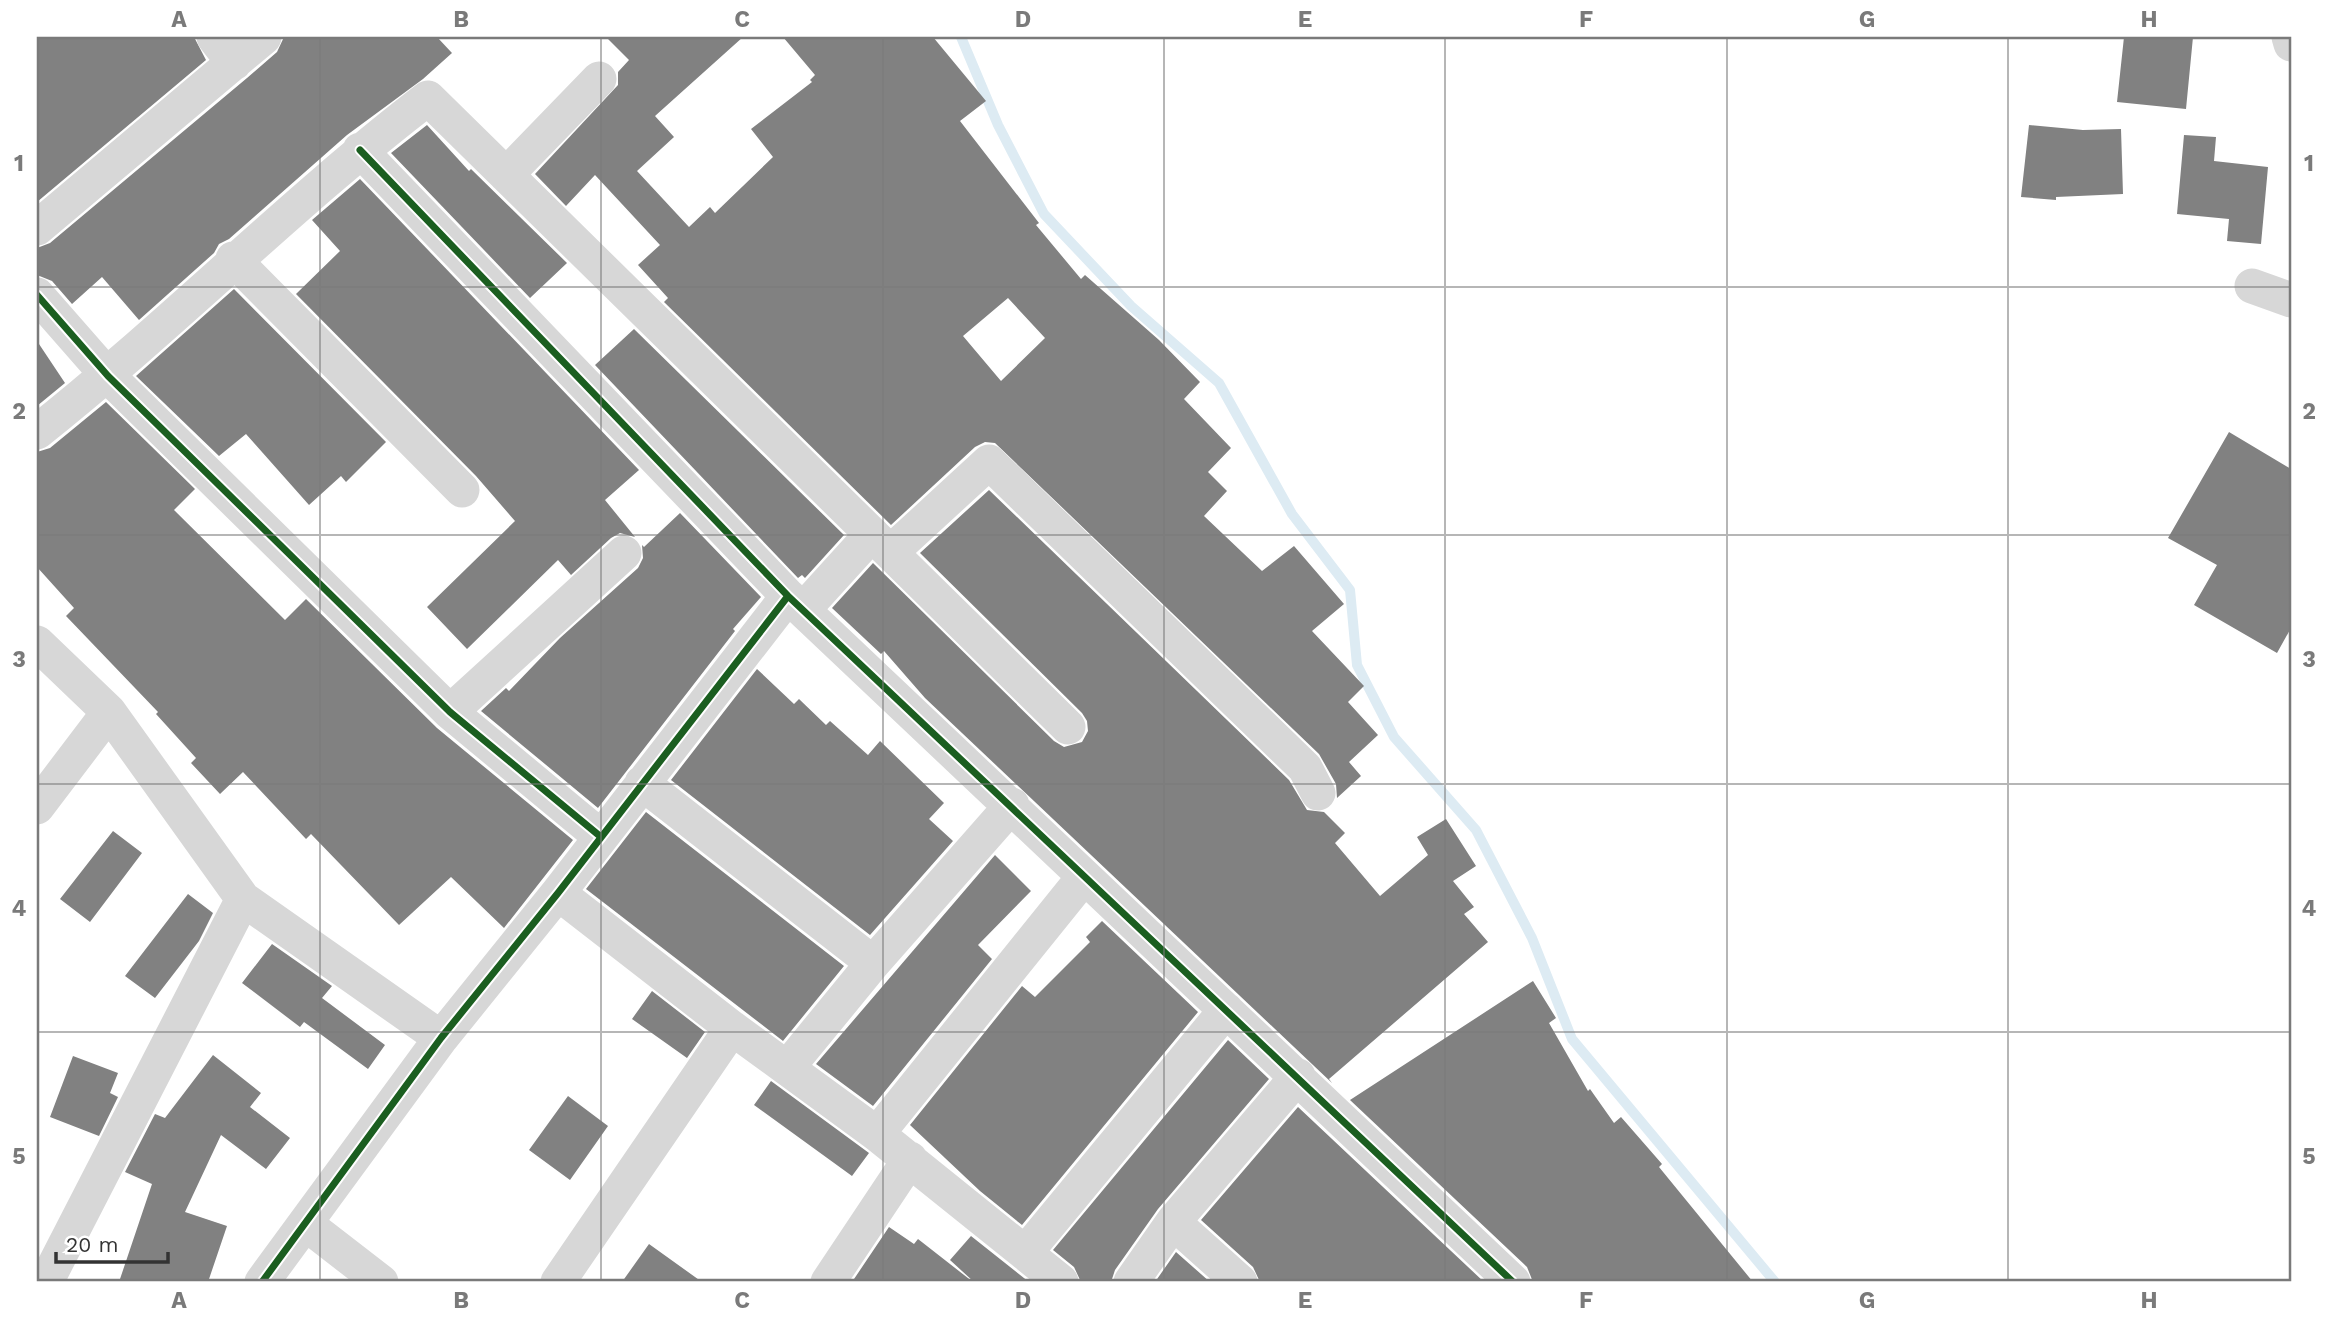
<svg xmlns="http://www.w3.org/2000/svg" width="2328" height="1319" font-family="'Work Sans',sans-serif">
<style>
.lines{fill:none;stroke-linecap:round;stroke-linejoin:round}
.stream{stroke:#ddebf3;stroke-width:10}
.building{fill:#818181;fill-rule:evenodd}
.minor{stroke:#d7d7d7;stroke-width:35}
.cycleway-casing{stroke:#fff;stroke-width:11}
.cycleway{stroke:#1b5e20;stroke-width:7}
.grid{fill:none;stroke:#7a7a7a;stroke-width:2;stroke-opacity:0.55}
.neatline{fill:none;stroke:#7a7a7a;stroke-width:2.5}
.grid-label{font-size:23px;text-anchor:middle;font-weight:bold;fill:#7a7a7a}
</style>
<rect width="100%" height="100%" fill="#fff"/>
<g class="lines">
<path class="stream" d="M961 37 998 125 1044 214 1131 306 1219 383 1292 514 1350 590 1357 665 1394 737 1476 830 1532 938 1572 1039 1775 1282"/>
</g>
<path class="building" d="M37 37H194L206 60 37 202Z
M284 37H437L452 53 423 79 347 135 229 239 219 244 214 253 139 320 102 277 72 304 52 281 37 275V248L50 243 247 78 277 52Z
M606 37H743L655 116 674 137 637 171 689 227 710 207 715 213 773 157 751 129 812 82 810 80 815 75 783 37H933L986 101 960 121 1039 223 1036 225 1081 279 1085 275 1159 340 1200 382 1184 399 1231 448 1208 472 1227 491 1204 516 1262 571 1294 546 1344 604 1312 631 1364 686 1348 702 1378 735 1349 762 1361 776 1337 798 1336 784 1319 754 995 443 985 442 975 447 891 525 664 302 668 298 638 265 660 245 595 175 566 206 535 174 618 85V72L629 60ZM1008 298 1045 338 1001 381 963 336Z
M2124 37H2193L2186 109 2117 102Z
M427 125 469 171 471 169 567 263 530 298 391 153Z
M2029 125 2083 130 2121 129 2123 194 2056 197V200L2021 197Z
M2184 135 2216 137 2214 161 2268 167 2261 244 2227 241 2229 219 2177 214Z
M360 179 639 470 605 500 635 537 620 533 611 538 571 575 558 560 467 649 427 607 515 521 476 476 296 294 340 251 312 220Z
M234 289 386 442 346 482 341 476 309 505 246 434 219 456 136 376Z
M634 329 844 535 805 578 802 575 798 578 595 365Z
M37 341 65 383 37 406Z
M106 402 195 489 174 510 285 620 306 599 437 728 573 840 504 928 451 877 399 925 311 834 306 839 243 772 220 794 191 763 196 758 156 714 158 712 66 616 74 608 37 567V452L50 448Z
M2229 432 2291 469V628L2277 653 2194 605 2217 565 2168 538Z
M989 490 1289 780 1307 810 1324 812 1345 833 1335 843 1380 896 1428 855 1417 837 1446 819 1476 866 1453 881 1474 907 1464 914 1488 942 1329 1079 1332 1083 925 698 884 651 881 654 832 608 873 563 1054 741 1064 747 1082 742 1088 731 1087 721 1082 713 920 553Z
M680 513 761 597 733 629 735 631 598 808 481 711 506 688 509 691 560 638 638 568 643 558 642 545 644 547Z
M757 669 794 704 799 699 826 725 830 721 868 755 880 741 944 803 929 819 953 841 870 935 671 780Z
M646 812 844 966 783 1041 586 889Z
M113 831 142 853 90 922 60 899Z
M995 855 1031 891 978 945 992 959 873 1106 816 1064Z
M188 894 213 913 199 941 155 998 125 976Z
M1102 921 1198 1012 1022 1225 980 1191 910 1125 1022 986 1035 997 1090 942 1086 937Z
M272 944 332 986 322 998 385 1045 368 1069 304 1022 300 1027 242 983Z
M1533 981 1556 1018 1549 1023 1588 1091 1590 1089 1614 1123 1621 1117 1662 1164 1659 1167 1753 1282H1533L1527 1267 1350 1100Z
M652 991 705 1032 687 1058 632 1019Z
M1228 1040 1269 1079 1158 1209 1115 1270 1111 1282H1081L1074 1267 1053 1250Z
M213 1055 261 1093 250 1107 290 1138 266 1169 221 1135 185 1212 227 1226 208 1282H119L152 1184 125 1172 155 1114 165 1118Z
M73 1056 118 1073 110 1093 118 1097 99 1136 50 1117Z
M771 1081 869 1153 852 1176 754 1105Z
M568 1096 608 1126 570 1180 529 1150Z
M1298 1107 1484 1282H1260L1253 1267 1201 1220Z
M889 1227 914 1244 918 1239 973 1282H852Z
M971 1236 1029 1282H974L950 1260Z
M649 1244 702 1282H622Z
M1176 1252 1210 1282H1155Z"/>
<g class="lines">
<path class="minor" d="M214 37 234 63
M2289 37 2291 44
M360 150 788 596 1513 1282
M506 175 599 79
M37 228 264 37
M233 259 462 490
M2252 286 2291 300
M37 295 108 376 450 712 601 837
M37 432C172 325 292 202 428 98L1068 727
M891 552 989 462 1305 768 1318 793
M803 610 872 534
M37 643 109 712 243 899 441 1038
M450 712 624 553
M642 783 873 963
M37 807 109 712
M558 893 732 1028 877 1134 1061 1282
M787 1068 873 963 1012 805
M877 1134 1084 877
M1173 1222 1240 1282
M306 1224 381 1282
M1025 1253 1226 1010
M46 1282 243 899
M262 1282 441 1038 558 893 788 596
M558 1282 732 1028
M828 1282 910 1159
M1131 1282 1173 1222 1298 1076"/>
<defs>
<path id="cycleway" d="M360 150 788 596 1513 1282
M37 295 108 376 450 712 601 837
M262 1282 441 1038 558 893 788 596"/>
</defs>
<use href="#cycleway" class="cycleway-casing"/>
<use href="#cycleway" class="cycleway"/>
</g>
<path class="grid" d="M320 37V1282M601 37V1282M883 37V1282M1164 37V1282M1445 37V1282M1727 37V1282M2008 37V1282M37 287H2291M37 535H2291M37 784H2291M37 1032H2291"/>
<rect width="2328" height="1319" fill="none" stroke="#ffffff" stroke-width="77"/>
<path d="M56 1252v10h112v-10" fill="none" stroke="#333333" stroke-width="3.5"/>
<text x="66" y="1252" font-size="21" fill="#333333" stroke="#ffffff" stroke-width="5" paint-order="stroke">20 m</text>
<rect x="38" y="38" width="2252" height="1242" class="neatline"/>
<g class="grid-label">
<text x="179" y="27">A</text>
<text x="461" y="27">B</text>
<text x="742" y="27">C</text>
<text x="1023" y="27">D</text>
<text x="1305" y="27">E</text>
<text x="1586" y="27">F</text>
<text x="1867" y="27">G</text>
<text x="2149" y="27">H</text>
<text x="19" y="171">1</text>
<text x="2309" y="171">1</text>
<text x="19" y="419">2</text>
<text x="2309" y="419">2</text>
<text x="19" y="667">3</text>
<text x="2309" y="667">3</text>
<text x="19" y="916">4</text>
<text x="2309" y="916">4</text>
<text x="19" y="1164">5</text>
<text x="2309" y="1164">5</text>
<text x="179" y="1308">A</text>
<text x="461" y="1308">B</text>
<text x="742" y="1308">C</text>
<text x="1023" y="1308">D</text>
<text x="1305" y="1308">E</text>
<text x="1586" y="1308">F</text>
<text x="1867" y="1308">G</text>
<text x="2149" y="1308">H</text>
</g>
</svg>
